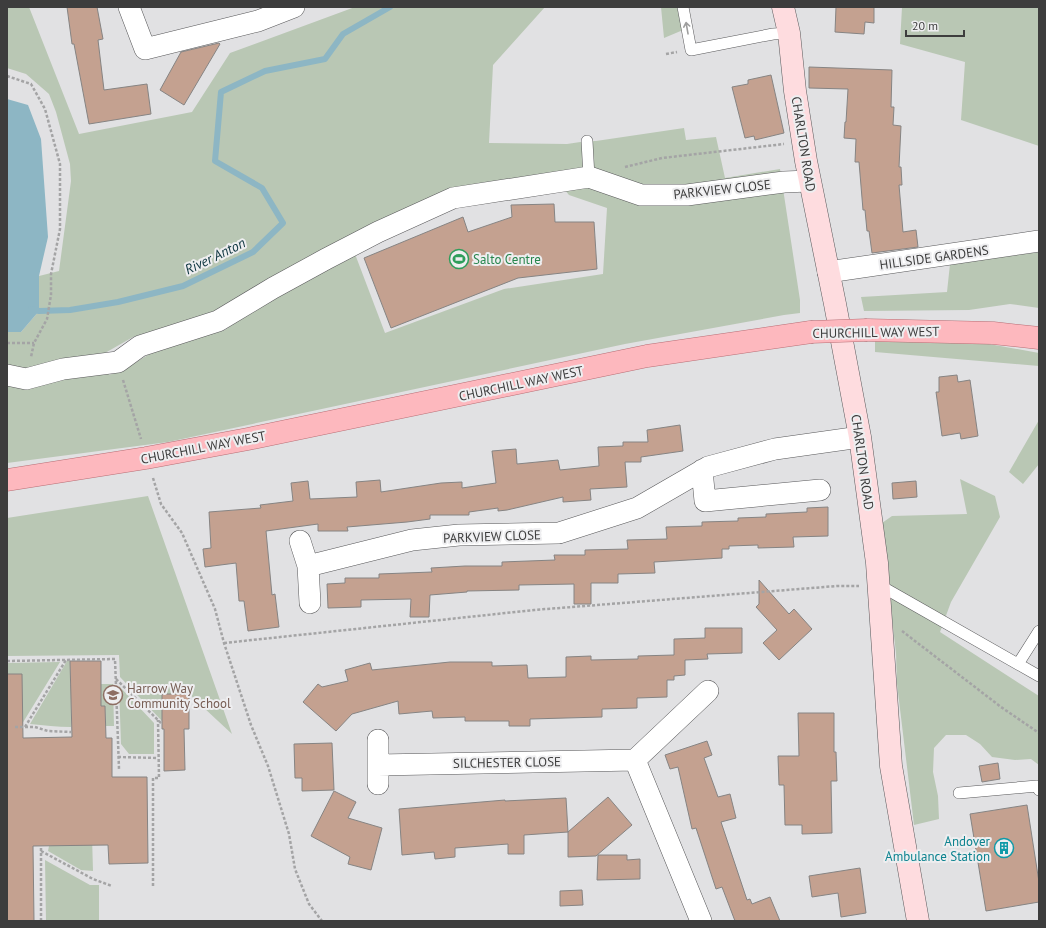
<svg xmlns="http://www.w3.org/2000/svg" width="1046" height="928" font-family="'PT Sans',sans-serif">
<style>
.green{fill:#b9c7b4;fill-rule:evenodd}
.water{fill:#8db6c4}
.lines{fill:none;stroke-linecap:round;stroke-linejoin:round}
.stream{stroke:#8db6c4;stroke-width:6}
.building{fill:#c4a190;stroke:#868483}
.lane-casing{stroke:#58585a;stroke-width:12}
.street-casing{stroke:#58585a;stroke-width:22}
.secondary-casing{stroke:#58585a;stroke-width:23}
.primary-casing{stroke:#b86e75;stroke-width:23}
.path{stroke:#a4a4a5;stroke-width:2.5;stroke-dasharray:3 2;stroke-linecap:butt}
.lane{stroke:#fff;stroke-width:11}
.street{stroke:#fff;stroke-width:21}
.secondary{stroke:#fedcdf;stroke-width:22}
.primary{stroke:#fdb8be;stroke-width:22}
.primary-bridge-casing{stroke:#b86e75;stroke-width:23;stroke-linecap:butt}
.primary-bridge{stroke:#fdb8be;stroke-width:22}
.oneway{stroke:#9e9e9e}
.labels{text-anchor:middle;stroke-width:4;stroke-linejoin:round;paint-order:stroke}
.street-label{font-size:13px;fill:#3d3d3d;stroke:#eeeef0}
.leisure-label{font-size:13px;fill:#27864d;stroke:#eeeef0;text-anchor:start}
.education-label{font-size:13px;fill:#785e54;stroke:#eeeef0;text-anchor:start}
.culture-label{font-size:13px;fill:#0d838f;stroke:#eeeef0;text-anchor:end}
.water-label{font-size:14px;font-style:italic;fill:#0d353f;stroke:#eeeef0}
</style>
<rect width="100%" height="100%" fill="#e1e1e3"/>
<path class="green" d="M7 7H29L79 134 192 112 230 53 355 7H545L493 65 489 143 567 144 587 141H596L684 128 686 140 716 137 725 178 780 169 800 300V313L784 315 625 344 168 442 7 463V332H21L39 311V276L59 271 71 181 70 164 56 112 49 94 26 74 7 68ZM551 173 569 195 607 208 603 274 504 289 385 333 355 254 249 313 225 330 156 350 125 369 109 375 105 353 133 337 214 313 447 193Z
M661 7H678L683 30 664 38Z
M902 7H1039V146L961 120 965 62 900 44Z
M1039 252V308L1010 304 969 310 864 311 861 297 947 292 950 264Z
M967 340 1039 353V366L875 352V341Z
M1039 420V464L1023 484 1009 472Z
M960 479 995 496 1000 517 951 602 940 632 1039 696V765L1031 759 1015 760 992 757 980 744 966 735H946L934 748 933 772 938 796 939 819 914 825 897 684 896 653 884 551 882 523 892 516 967 514Z
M148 496 232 734 189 694H162V721L120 677 119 655 7 656V518Z
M67 661H70V685H74L71 706V727C57 727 44 725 30 724Z
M60 662 22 724V674H7V663Z
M98 684H113L114 726H106L105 707 98 706Z
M119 686 154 723V754H129L121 744Z
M92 836 93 871 81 870 48 851 49 846Z
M45 860 90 885H99V921H46Z"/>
<path class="water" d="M7 99 28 105 41 139 48 237 39 276V311L21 332H7Z"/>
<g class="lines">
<path class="stream" d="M31 309 39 311 70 310 118 302 183 286 253 252 283 223 262 188 215 161 221 92 265 71 325 59 343 34 390 7"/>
</g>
<path class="building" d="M67 7H97L103 39 98 40 104 90 147 84 151 114 89 124 74 44H72Z
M836 7H874V23L865 22 864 34 835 32Z
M219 43 220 44 184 105 160 90 181 52Z
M809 67 892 70 891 107H894L893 125 901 126 899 167H901L902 185H899L903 232 916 230 918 247 872 253 869 231H867L865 210H863L859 162H855L856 139 844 138 845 122H846L848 89 809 88Z
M771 75 784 133 755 140 754 136 745 138 732 87 748 84V80Z
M554 204 555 222H594L597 269 518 278 391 328 364 258 463 217 468 232 512 217 511 205Z
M957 375 958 382 970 380 978 436 961 439 960 433 942 436 936 392H939V377Z
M680 425 683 451 641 457V462H625L627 487 590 489 591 500 563 502V497L507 510 498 511V508L469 512V515H430V519L407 522 347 527 348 531H318V524L266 531 272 595 275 594 279 627 248 631 244 601H239L236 563 205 567 203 549 211 548 209 512 261 508 260 505 293 501 291 483 308 481 310 499 357 497 356 482 380 480 381 492 441 483 462 482V488L496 483 492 451 516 449 517 464 558 460 560 470 599 466 598 447 623 446V442H648L647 430Z
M916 481 917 497 893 499 892 483Z
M828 507V536L793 537 794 547 758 548V545L729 546V549H722V558L654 562 655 573 618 574V583H591V604H574V584L519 585V590L467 591V592L430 595 429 617H410L411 599 361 600V607L328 608 327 584 345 583V578H379V574L432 572 431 568 465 566H502V562L555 560 554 555H585V550L628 549 627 540 667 539 666 527 702 526V522L738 521V518L766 517V514L807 512V508Z
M759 580 789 614 794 609 812 629 779 660 763 643 777 630 756 607 759 604Z
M705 628H742V653L707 654 708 659 685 660V675L674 676V680H667V697L637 698V708L602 709V717L530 719V726H509V721H465V717L433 718 432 711 399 714 398 701 352 714 336 731 303 702 318 684 322 687 348 681 345 670 370 663 372 670 450 662H492V666L527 665 528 678 566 677V657L591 656V660L638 659V656L674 655V639L705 638Z
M70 661H101V706H105L106 738H112V777H147L148 863 109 864 108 845 33 846 34 921H7V674H22L23 738 72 737Z
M162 694H189V729H184L185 770 164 771V729H162Z
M798 713H834V752H836L837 781H831L832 833 802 834V825H785L784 785H779L778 756H799Z
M707 741 712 755 704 758 718 797 730 794 736 818 721 822 747 900 750 899 752 904 770 897 780 921H735L722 887 716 889 696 828 692 829 678 767 670 769 665 755Z
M332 743 334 790 302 791V778H295L294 744Z
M998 763 1000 779 982 782 979 766Z
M334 791 356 802 348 818 382 828 371 870 348 864 350 857 311 836Z
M608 797 632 825 596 856 568 857V832L524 835V854H508V844L455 848V857L435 859 434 852 402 855 399 809 505 800V801L566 798 568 832Z
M1027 805 1039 882V902L986 911 970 814Z
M598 855H627V860L640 859V879L597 880Z
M860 868 866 913 841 917 838 893 812 897 809 876Z
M582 890 583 905 560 906V891Z"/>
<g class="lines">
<defs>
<path id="lane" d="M683 7 691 50 773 34 789 33
M587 141 589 177
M879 585 1039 676
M1018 664 1039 631
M959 793 1037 786 1039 790"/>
<path id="street" d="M129 7 145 49 258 21 294 7
M828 272 1039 241
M7 375 26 379 63 369 118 362 140 346 218 321 273 288 326 259 378 232 453 198 589 177 641 195H687L784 182 809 181
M702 470 705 501 820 490
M300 541 308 566
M310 603 308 566 412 540 459 535 559 533 637 508 708 467 775 449 860 437
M635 760 701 921
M378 765 635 760 708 691
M378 784V740"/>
<path id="secondary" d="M783 7 789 33 795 91 806 161 835 304 860 437 877 563 891 766 918 921"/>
<path id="primary" d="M867 330 993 333 1039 338
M7 480 146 458 248 439 647 356 811 332"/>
</defs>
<use href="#lane" class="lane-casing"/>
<use href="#street" class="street-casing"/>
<use href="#secondary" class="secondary-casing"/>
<use href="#primary" class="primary-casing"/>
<path class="path" d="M666 54 677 52
M7 76 31 84 45 109 60 164V229L51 274V295L47 319 34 343 31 357
M625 167 662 158 784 144
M7 343H34
M123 380 141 439
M153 478 161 504 182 533 215 609 224 643 251 725 268 766 289 834 295 869 309 904 322 921
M902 631 1001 707 1039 733
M224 643 534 610 837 586H859
M7 661 115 659 119 769
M116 679 162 724
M15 727H35L48 731 71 732
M25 727 66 660
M118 757 158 758
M41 851 93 879 112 886
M153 886V778H159L158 720
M41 921V846"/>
<use href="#lane" class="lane"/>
<use href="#street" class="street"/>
<use href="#secondary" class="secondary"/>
<use href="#primary" class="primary"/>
<defs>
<path id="primary-bridge" d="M811 332 867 330"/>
</defs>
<use href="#primary-bridge" class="primary-bridge-casing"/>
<use href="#primary-bridge" class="primary-bridge"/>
</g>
<defs><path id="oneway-shaft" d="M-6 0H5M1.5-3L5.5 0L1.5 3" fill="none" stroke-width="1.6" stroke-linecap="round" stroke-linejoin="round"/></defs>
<use class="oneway" href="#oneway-shaft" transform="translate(687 28) rotate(-100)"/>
<defs>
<symbol id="stadium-ring" viewBox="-11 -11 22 22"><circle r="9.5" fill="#eeeef0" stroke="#2e9e5b" stroke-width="1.5"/><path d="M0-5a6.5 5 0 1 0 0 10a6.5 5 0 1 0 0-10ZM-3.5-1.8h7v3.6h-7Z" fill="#2e9e5b"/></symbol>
<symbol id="school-ring" viewBox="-11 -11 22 22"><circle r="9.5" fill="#eeeef0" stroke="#8d6e63" stroke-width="1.5"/><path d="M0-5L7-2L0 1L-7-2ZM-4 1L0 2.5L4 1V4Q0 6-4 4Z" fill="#8d6e63"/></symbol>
<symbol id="building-ring" viewBox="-11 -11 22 22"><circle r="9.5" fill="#eeeef0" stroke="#0f9aa8" stroke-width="1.5"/><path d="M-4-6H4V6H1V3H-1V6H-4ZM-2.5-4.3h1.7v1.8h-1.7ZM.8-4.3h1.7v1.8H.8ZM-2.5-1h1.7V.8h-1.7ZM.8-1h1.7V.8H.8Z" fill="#0f9aa8"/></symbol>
</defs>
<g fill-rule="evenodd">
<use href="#stadium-ring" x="448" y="248" width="22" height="22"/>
<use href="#school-ring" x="102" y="684" width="22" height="22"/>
<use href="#building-ring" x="993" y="837" width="22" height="22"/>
</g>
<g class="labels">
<g class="street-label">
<text transform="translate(804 144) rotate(81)" y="5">CHARLTON ROAD</text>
<text transform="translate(722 189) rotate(-6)" y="5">PARKVIEW CLOSE</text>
<text transform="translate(934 257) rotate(-8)" y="5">HILLSIDE GARDENS</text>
<text transform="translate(876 332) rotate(-1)" y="5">CHURCHILL WAY WEST</text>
<text transform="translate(521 383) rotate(-12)" y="5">CHURCHILL WAY WEST</text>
<text transform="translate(203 447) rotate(-11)" y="5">CHURCHILL WAY WEST</text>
<text transform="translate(863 462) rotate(82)" y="5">CHARLTON ROAD</text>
<text transform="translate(492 536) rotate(-2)" y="5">PARKVIEW CLOSE</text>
<text transform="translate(507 762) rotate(-1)" y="5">SILCHESTER CLOSE</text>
</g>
<g class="leisure-label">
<text x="473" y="264">Salto Centre</text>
</g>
<g class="education-label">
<text x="127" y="693">Harrow Way<tspan x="127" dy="15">Community School</tspan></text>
</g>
<g class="culture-label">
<text x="990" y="846">Andover<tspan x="990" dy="15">Ambulance Station</tspan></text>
</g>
<g class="water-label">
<text transform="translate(215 256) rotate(-26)" y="5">River Anton</text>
</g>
</g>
<rect width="1046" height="928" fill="none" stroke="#3d3d3d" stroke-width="16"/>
<path d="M906 30v6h58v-6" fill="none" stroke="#3d3d3d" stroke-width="2"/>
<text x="912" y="30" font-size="12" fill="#3d3d3d" stroke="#eeeef0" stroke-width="3" paint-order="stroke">20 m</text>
</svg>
